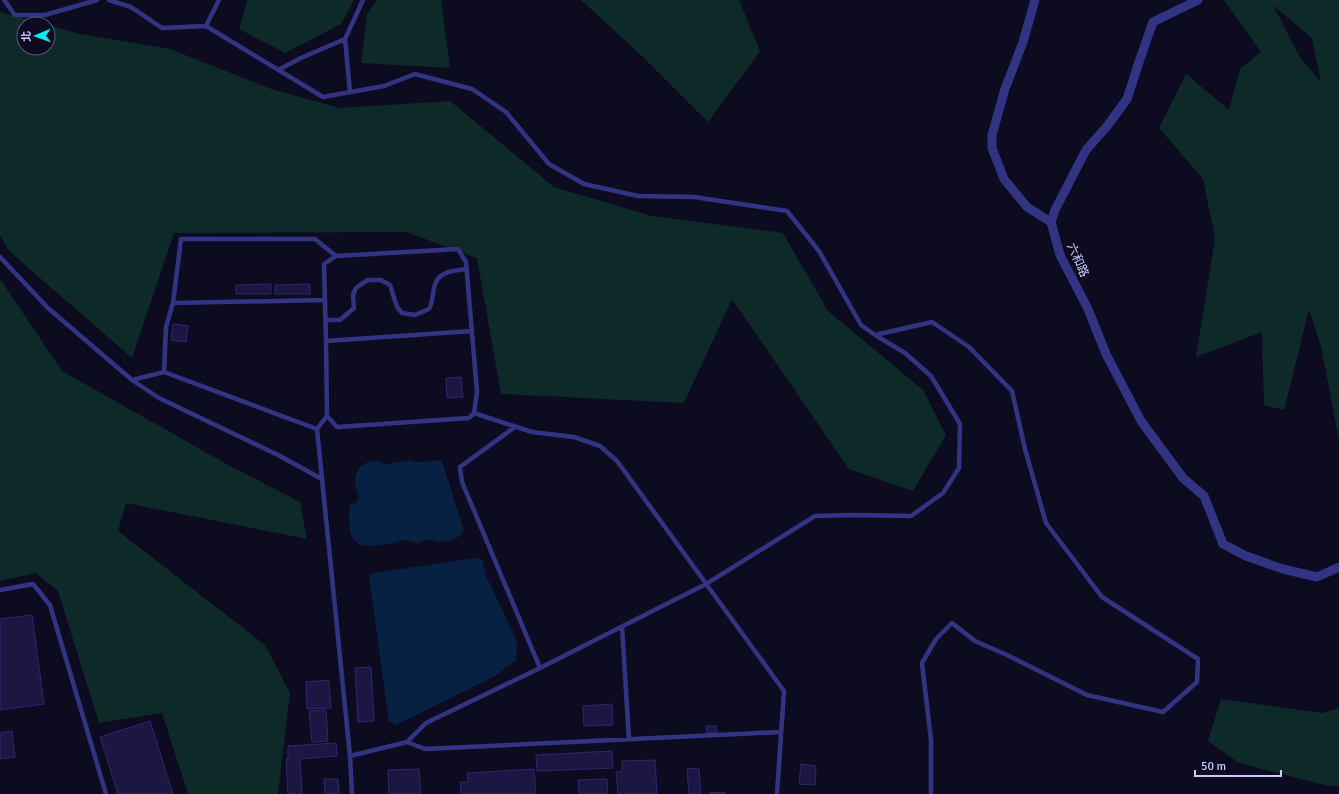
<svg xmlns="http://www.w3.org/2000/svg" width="1339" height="794" font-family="Signika,'Noto Sans TC',sans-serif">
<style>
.green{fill:#0e2a28;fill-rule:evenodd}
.water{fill:#072143}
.building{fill:#1c1642;stroke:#302670}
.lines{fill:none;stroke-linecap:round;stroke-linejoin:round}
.lane{stroke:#323483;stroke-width:4.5}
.street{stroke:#323483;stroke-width:9}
.labels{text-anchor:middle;stroke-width:4;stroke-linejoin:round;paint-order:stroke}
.street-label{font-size:12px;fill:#cdcaff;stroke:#0d0b20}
</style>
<rect width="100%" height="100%" fill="#0d0b20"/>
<path class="green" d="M247 0H354L341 24 285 53 239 29Z
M377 0H441L450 68 361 63 367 14Z
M581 0H739L760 51 708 122 642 56Z
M1224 0H1339V440L1321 346 1309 309 1284 410 1264 405 1262 332 1196 357 1215 238 1203 179 1159 128 1186 74 1229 110 1240 69 1261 52ZM1273 5 1312 38 1321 82 1299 56Z
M0 12 45 24H24V48H48V25L80 34 170 49 271 89 340 108 450 101 554 187 652 216 783 233 828 311 923 390 946 435 913 491 849 469 732 299 684 403 501 394 477 258 406 232 174 233 132 358 9 251 0 235Z
M0 279 62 371 230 466 300 502 307 539 126 503 118 531 265 645 290 693 278 794H188L162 713 99 723 58 591 36 573 0 581Z
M1221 699 1322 713 1339 708V786H1329L1239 763 1208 741Z"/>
<path class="water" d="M410 460C422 465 431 459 442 461L464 531 460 536 449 541 438 542 429 539 417 543 404 540 388 544 372 546 360 545 353 539 350 531 349 517 350 504 356 503 359 497C351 480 355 461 377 461 380 461 382 464 385 464 388 464 406 461 410 460Z
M476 558 483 561 485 574 517 641 516 661 506 667 497 675 396 725 389 722 369 576 373 573Z"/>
<path class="building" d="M271 284V294H236V285Z
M310 284V294H275V285Z
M173 324 188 326 186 342 171 340Z
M461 377 463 397 447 398 446 378Z
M32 615 44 704 0 710V619Z
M371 667 374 721 358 722 355 668Z
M329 680 331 708 307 709 306 682Z
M612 704 613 725 584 726 583 706Z
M326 710 328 741 312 742 309 711Z
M150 721 173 794H118L100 737Z
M706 726H716L717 732 707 733Z
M12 731 15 757 0 759V733Z
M336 743 337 756 300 759 302 794H288L286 759H288V746Z
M612 751 613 768 537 771 536 755Z
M655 760 657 794H618L616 772 622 771V761Z
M801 764 816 766 815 785 799 784Z
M699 768 701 794H689L687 769Z
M419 769 421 794H389L388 770Z
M534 769 536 794H461L460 782H468L467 773Z
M324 779H338L339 794H325Z
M607 779 608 794H579L578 780Z
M710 792 726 793 725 794H710Z"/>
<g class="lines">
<path class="lane" d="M4 0 15 15H45L97 0
M109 0 131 7 162 28 206 26 323 97 384 86 415 74 472 89 506 112 549 164 584 184 638 196 694 197 787 211 819 251 861 325 875 335 905 353 931 376 960 424 959 468 943 493 911 516 854 515 815 516 706 584 540 668 426 723 407 742 350 756
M206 26 219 0
M278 70 301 58 345 39
M350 92 345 39 363 0
M0 257 48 308 132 380 164 372 317 429 350 756 352 794
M173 303 324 300
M325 320H340L354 308 353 295 356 288 363 283 368 280H381L390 285 397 307 402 313 415 315 429 309C433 302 432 296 434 288 437 271 453 271 467 269
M875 335 932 322 969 347 1012 391 1025 449 1046 523 1102 597 1198 659 1197 682 1163 712 1087 695 1007 655 975 641 952 623 936 639 922 663 931 740V794
M326 341 472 331
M164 372 166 327 173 303 181 239H315L336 256
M132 380 159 398 278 455 322 479
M474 413 469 418 337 427 327 416 326 341 324 264 336 256 458 249 466 262 477 392 474 413 532 432 574 437 600 446 617 461 784 691 777 794
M515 427 460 467 462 482 540 668
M317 429 327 416
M0 590 33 584 50 605 106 794
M622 627 629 739
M407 742 425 749 781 732"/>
<path class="street" d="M1035 0 1023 42 1005 89 992 135V148L1004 179 1027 207 1051 222
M1198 0 1153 22 1140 59 1127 99 1108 125 1086 150 1055 210 1051 222 1060 255 1088 309 1106 354 1141 421 1183 478 1204 496 1223 544 1246 556 1283 569 1317 577 1339 567"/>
</g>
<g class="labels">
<g class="street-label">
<text transform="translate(1078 260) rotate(66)" y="4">六和路</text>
</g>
</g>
<g transform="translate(36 36) rotate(268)"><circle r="19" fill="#0d0b20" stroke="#5a5779"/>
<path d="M0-3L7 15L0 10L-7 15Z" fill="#00ecf5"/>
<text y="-6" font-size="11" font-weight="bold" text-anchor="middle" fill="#cdcaff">北</text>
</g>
<path d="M1195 770v6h86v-6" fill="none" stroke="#cdcaff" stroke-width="2"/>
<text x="1201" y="770" font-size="12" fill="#cdcaff" stroke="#0d0b20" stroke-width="3" paint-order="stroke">50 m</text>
</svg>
